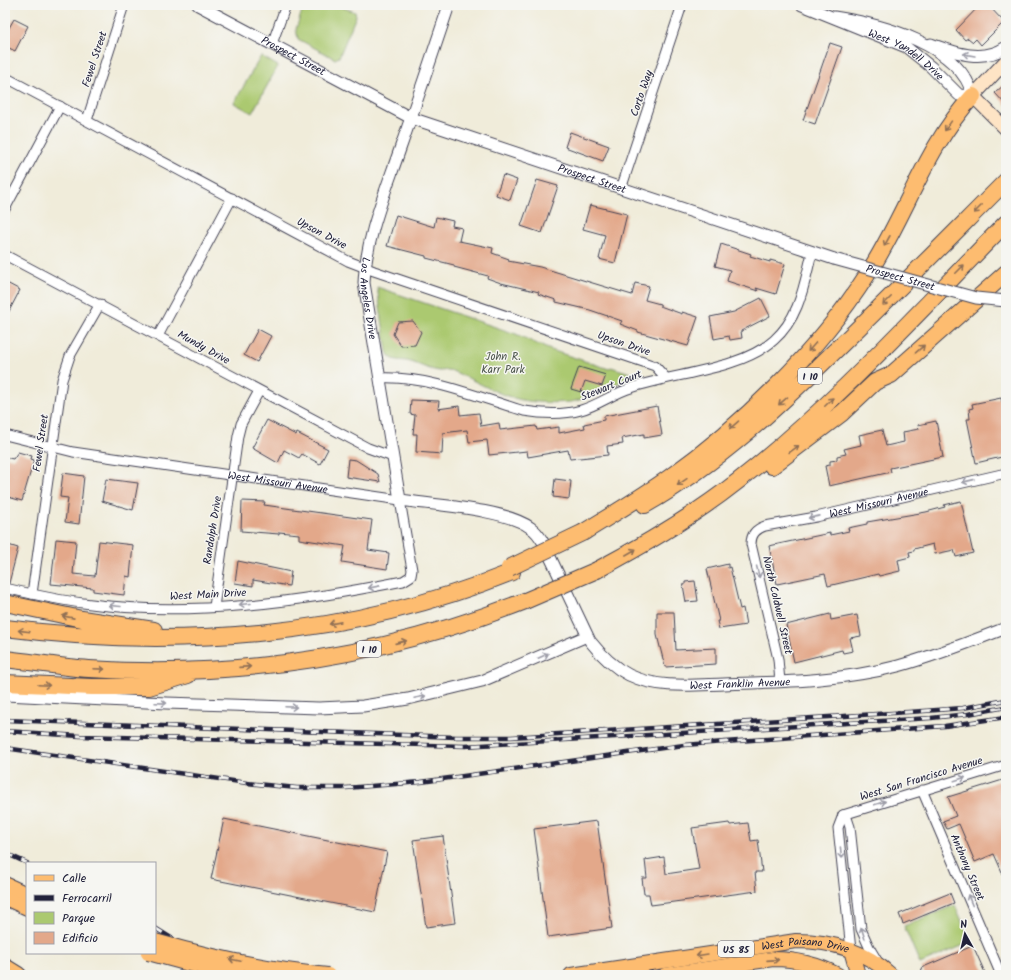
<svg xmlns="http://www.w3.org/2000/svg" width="1011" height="980" font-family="Kalam,sans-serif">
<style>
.green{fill:#abc970;stroke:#667656}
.building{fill:#e3a88a}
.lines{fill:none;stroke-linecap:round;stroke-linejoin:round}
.minor-casing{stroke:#414053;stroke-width:11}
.tertiary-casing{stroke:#414053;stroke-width:13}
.secondary-casing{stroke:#414053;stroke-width:15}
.primary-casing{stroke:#414053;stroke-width:16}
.motorway-casing{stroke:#414053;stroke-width:18}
.minor{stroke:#fff;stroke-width:9}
.tertiary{stroke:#fff;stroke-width:11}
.secondary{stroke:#fee4c5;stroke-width:13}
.primary{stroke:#fdbc6f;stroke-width:14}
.motorway{stroke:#fdbc6f;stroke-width:16}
.rail-casing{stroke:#22223b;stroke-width:4.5}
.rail{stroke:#f6f6f2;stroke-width:3;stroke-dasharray:9;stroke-linecap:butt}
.tertiary-bridge-casing{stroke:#414053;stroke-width:13;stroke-linecap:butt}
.primary-bridge-casing{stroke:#414053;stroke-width:16;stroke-linecap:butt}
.motorway-bridge-casing{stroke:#414053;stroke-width:18;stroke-linecap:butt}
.tertiary-bridge{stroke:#fff;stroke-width:11}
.primary-bridge{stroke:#fdbc6f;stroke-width:14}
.motorway-bridge{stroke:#fdbc6f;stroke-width:16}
.oneway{stroke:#9c9ca7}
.oneway2{stroke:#906f55}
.labels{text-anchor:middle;stroke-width:3;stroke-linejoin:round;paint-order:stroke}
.shield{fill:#f6f6f2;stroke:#626272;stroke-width:1}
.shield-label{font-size:10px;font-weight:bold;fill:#22223b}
.street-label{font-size:11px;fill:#22223b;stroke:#f6f6f2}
.park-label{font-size:11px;fill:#4b544b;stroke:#f6f6f2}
</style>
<rect width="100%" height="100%" fill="#f6f6f2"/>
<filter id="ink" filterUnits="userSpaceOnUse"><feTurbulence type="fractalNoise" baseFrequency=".025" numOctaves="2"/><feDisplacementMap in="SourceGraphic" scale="8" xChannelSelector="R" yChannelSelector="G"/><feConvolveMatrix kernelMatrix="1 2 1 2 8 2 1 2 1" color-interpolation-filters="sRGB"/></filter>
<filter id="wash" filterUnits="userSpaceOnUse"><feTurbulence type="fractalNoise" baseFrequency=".012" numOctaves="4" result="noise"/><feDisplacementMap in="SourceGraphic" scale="16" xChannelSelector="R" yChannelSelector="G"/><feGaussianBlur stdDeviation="0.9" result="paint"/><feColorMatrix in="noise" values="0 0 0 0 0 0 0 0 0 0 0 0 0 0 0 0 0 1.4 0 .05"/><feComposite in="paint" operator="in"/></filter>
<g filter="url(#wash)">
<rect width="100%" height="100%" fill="#f0ecda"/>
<path class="green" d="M304 5H336L355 12 356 16 339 57 335 59 298 39 296 29Z
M261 56 278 66 252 113 234 103Z
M377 287 516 334 548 349 609 369 611 367 633 374V376C619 382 585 400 571 402 556 403 537 403 522 400 496 395 476 380 452 371 448 369 444 371 440 371 430 370 420 365 411 362 402 359 391 363 387 352Z
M955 905 971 942 920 964 904 926Z"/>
<g id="blocks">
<path class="building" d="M980 5H988L1004 22 981 45 976 39 973 42 968 38 965 40 956 30Z
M14 19 28 26 15 51 5 46V35Z
M830 43 842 47 815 124 803 120Z
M1006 83V105L995 93Z
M570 132 609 146 603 161 565 147Z
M503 175 517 180 510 200 496 195Z
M537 180 558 186 542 233 521 226Z
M590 205 627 214 615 263 599 259 605 235 583 229Z
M396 215 434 227 436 217 453 221 452 226 462 228 459 241 493 248 492 253 509 259 508 261 540 267 632 295 635 283 649 286 645 300 660 304V306L682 314V312L698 317 688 346 638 332V331L620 324 622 321 590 310 556 302V300L538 294 539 292 501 283 487 278 488 276 454 267V265L426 258V256L387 246Z
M721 244 751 254 750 256 770 262V260L785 264 776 294 756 288 758 291 727 281 730 270 715 266Z
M5 282 20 290 5 319Z
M761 298 770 316 741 331 742 338 730 340 729 336 714 339 710 317 734 312Z
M413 321 421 332 415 345 401 346 393 334 398 322Z
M258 329 271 336 257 362 244 355Z
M579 367 606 375 602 386 585 381 581 392 571 389Z
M1001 398 1002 402 1006 401V456L976 463 967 419H970L969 409 973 408 972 404Z
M411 400 439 401 438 409 459 406 460 415 479 413 481 426 499 423 500 430 536 426 537 430 559 427V433L585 428 584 424 604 420V416L657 406 662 435 644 438V434L622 438 623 444 607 446 608 455 570 459 568 450 528 457 527 451 489 455 487 440 469 442 467 430 443 433 442 454 416 452 417 434H413L415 415 410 414Z
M267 420 296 435 297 433 328 449 320 464 302 454 299 458 284 450 278 463 252 448Z
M936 421 943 457 890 468 891 472 829 486 825 466 830 465V461L837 460V456L846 454 844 449 861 445 859 435 882 430 886 446 904 442 903 432 919 429 918 425Z
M18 452 32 456 31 459 34 460 22 501 5 496V457L13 459Z
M348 459 356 460 378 474 380 482 346 477Z
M63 473 84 476 79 524 65 522 68 498 60 497Z
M106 479 138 483 133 510 102 501Z
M555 479 571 481 569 499 553 497Z
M242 501 265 502 264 505 372 520 368 550 389 553 387 569 342 562 345 546 299 539V534L279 532V534L241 531Z
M961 501 973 553 956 557 954 550 935 554 933 544 914 549V551L909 552 910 557 898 560 900 571 879 576 878 574 828 586 825 574 777 584 769 546 830 533V535L849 531 848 528 867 524V522L926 512 945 507 944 505Z
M56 539 76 541 73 574 95 576 99 541 133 545 130 577 126 576 124 595 93 591V588L51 584Z
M5 544 18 548 9 583 5 582Z
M238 561 291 572 289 586 253 580V586L235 583Z
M728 564V568L730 567 740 609 743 608 746 625 719 629 717 621H719L707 569Z
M695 581 698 601 686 602 683 585H685V582Z
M657 612H674L676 650 716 648V664L665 667 657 635Z
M830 614 831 620 857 615 861 636 850 638 853 651 843 653 842 650 794 662 786 625Z
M1006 779V881L994 854 975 862 959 824 947 829 943 821 956 816 948 797Z
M224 819 387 852 375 912 211 879Z
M597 821 612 928 548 937 534 829Z
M729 823 730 825 748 823 751 841 758 840 762 872H755L757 891 651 905 649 894H644L642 878H647L645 860 664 857 666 874 699 869 692 828Z
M443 836 455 923 426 927 413 840Z
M950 893 954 903 903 924 899 914Z
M970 947 974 948 986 975H924L921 968Z"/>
</g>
</g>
<g filter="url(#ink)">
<use href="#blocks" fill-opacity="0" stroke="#414053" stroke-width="1"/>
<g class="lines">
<defs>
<g id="minor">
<path d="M272 44 286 5"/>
<path d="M5 77 348 261 374 271 655 366 666 378"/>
<path d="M87 120 124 5"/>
<path d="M621 189 682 5"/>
<path d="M5 209 60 106"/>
<path d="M5 255 368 448 393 457"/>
<path d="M158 336 232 198"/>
<path d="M381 378C429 376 478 397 524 411 542 414 563 415 581 410 599 405 614 393 631 388 675 373 741 370 774 340 800 317 804 284 812 253"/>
<path id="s1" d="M5 435 73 452 400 500 412 570 411 576 403 581C298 602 189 618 83 603 57 600 31 594 5 588"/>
<path d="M32 594 62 380 70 356 100 304"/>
<path d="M214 607 238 436 241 424 259 391"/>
<path id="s2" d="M780 682 778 659 751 544C751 534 756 529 765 526L816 517 1006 473"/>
<path d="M922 790 1001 975"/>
<path d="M843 815 1006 765"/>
<path d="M843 815 847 818 850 827 861 929 869 947 878 962"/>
<path d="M843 815 838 828 851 950"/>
</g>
<g id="tertiary">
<path id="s3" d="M198 5 411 118 834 259"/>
<path id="s4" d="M449 5C433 53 417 101 400 149 385 193 366 237 364 283L400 500C434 505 506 509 531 528 536 531 540 537 543 542L590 641C601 655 613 667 629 675 658 689 692 685 724 684 782 682 841 681 898 666 935 656 970 642 1006 628"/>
<path id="s5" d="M802 5 906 47 931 67 959 95 973 96C960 44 880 24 834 17"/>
<path d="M931 44C956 53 983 63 1006 47"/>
<path d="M5 695 166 703 319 708 363 706 408 699 482 681 587 636"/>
</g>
<path id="secondary" d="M1006 61 973 96 1006 129"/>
<g id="primary">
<path d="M5 884 27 894"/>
<path d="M5 898 27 908"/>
<path d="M851 950 858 975"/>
<path id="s6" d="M571 975 796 941C832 941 864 950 891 975"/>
<path d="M665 975 773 959C797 959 817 964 838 975"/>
</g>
<path id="motorway" d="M772 466 842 413 875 382 891 375 1006 273
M645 505C719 463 781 404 841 345 897 291 951 236 1006 181
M584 532C613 514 642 497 670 477 743 425 819 350 867 275 906 216 925 147 973 96
M597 570C646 544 694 516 738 481 835 405 919 311 1006 223
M5 603 82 619 154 630
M5 628C176 650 351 637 512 572
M5 659C33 662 61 667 89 669 240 679 385 656 525 601
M5 683 92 687H149L188 675
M5 967 18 975"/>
</defs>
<use href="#minor" class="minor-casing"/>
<use href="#tertiary" class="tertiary-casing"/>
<use href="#secondary" class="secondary-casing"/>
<use href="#primary" class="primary-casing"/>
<use href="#motorway" class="motorway-casing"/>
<use href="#minor" class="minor"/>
<use href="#tertiary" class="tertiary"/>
<use href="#secondary" class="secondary"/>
<use href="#primary" class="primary"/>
<use href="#motorway" class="motorway"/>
<defs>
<path id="rail" d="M5 720 456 737H511L924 711 963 708 1006 700
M5 731 80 736 465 746 931 718 968 714 1006 707
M5 748 247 783 297 788H346L421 782 684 745 945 726 1006 717
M5 853 27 863
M155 928 205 959 227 975"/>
</defs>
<use href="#rail" class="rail-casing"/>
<use href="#rail" class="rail"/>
<defs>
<g id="tertiary-bridge">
<path id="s7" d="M834 259 976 298 1006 301"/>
</g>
<path id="primary-bridge" d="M155 941C211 957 270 970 328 975
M148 953 189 964 239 975"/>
<path id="motorway-bridge" d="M509 568 584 532
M525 601 597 570"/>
</defs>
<use href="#tertiary-bridge" class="tertiary-bridge-casing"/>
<use href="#primary-bridge" class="primary-bridge-casing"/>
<use href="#motorway-bridge" class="motorway-bridge-casing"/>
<use href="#tertiary-bridge" class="tertiary-bridge"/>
<use href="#primary-bridge" class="primary-bridge"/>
<use href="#motorway-bridge" class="motorway-bridge"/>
</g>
<defs><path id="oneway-shaft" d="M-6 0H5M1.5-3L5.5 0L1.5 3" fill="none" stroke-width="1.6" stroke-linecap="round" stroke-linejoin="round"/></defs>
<g class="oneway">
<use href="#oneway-shaft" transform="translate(969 55) rotate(-170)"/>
<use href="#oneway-shaft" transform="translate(968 481) rotate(167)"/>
<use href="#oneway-shaft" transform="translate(814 517) rotate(169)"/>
<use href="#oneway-shaft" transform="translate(758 572) rotate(76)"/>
<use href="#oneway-shaft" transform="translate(374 587) rotate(169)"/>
<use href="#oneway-shaft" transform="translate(245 604) rotate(175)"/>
<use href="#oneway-shaft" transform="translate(115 606) rotate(-175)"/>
<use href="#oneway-shaft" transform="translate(543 656) rotate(-24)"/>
<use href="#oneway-shaft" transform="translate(420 697) rotate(-12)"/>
<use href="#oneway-shaft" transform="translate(161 703) rotate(2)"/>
<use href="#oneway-shaft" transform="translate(291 707) rotate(2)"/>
<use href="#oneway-shaft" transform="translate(960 779) rotate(-17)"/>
<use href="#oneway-shaft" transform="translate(880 803) rotate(-18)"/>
<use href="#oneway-shaft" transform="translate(841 853) rotate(84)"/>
<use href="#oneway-shaft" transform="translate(970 900) rotate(-112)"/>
<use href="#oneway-shaft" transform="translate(863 933) rotate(-107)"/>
</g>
<g class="oneway2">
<use href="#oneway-shaft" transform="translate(948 126) rotate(125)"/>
<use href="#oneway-shaft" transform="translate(978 209) rotate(135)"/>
<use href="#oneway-shaft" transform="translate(887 241) rotate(119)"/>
<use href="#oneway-shaft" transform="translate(960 269) rotate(-45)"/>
<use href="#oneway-shaft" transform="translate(887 301) rotate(135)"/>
<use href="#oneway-shaft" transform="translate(812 347) rotate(132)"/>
<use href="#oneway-shaft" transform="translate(920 349) rotate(-41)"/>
<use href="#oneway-shaft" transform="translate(783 401) rotate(139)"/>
<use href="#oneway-shaft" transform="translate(829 402) rotate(-45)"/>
<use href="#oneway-shaft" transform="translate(734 425) rotate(139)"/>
<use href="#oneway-shaft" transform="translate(794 449) rotate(-36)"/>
<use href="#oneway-shaft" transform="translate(682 482) rotate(145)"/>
<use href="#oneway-shaft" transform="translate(631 552) rotate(-30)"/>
<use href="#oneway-shaft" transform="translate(68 617) rotate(-169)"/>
<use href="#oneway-shaft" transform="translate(335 623) rotate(169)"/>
<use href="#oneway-shaft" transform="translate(24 631) rotate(-173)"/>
<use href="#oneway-shaft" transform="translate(401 642) rotate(-13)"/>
<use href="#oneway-shaft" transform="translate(245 667) rotate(-4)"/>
<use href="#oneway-shaft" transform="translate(99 669) rotate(2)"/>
<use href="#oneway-shaft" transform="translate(44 685) rotate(3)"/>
<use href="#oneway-shaft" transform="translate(702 955) rotate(171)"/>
<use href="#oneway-shaft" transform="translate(235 960) rotate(-168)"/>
<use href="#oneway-shaft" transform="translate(773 960) rotate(-4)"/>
</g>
</g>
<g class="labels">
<g class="shield">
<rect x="798" y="368" width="24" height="16" rx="3"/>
<rect x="357" y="641" width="24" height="16" rx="3"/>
<rect x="718" y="941" width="36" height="16" rx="3"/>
</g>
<g class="shield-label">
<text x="810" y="380">I 10</text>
<text x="369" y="653">I 10</text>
<text x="736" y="953">US 85</text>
</g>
<g class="street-label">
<text dy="4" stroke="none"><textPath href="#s3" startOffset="108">Prospect Street</textPath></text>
<text dy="4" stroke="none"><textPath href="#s5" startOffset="116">West Yandell Drive</textPath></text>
<text transform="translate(94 59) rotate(-72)" y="4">Fewel Street</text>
<text transform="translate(641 93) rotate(-71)" y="4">Corto Way</text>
<text dy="4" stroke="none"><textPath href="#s3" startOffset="432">Prospect Street</textPath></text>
<text transform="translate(322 233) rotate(28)" y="4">Upson Drive</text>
<text dy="4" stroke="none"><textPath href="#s7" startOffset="69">Prospect Street</textPath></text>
<text dy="4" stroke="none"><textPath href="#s4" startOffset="307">Los Angeles Drive</textPath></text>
<text transform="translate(624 343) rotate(19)" y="4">Upson Drive</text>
<text transform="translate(204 347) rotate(29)" y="4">Mundy Drive</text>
<text transform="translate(611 385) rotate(-22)" y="4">Stewart Court</text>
<text transform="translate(40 443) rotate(-82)" y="4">Fewel Street</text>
<text dy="4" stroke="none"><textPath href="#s1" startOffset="277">West Missouri Avenue</textPath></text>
<text dy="4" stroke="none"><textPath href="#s2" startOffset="282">West Missouri Avenue</textPath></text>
<text transform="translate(212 530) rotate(-81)" y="4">Randolph Drive</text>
<text transform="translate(208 594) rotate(-3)" y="4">West Main Drive</text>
<text transform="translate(778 605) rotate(77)" y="4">North Coldwell Street</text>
<text dy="4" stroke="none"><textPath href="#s4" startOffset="939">West Franklin Avenue</textPath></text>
<text transform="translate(921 778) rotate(-17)" y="4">West San Francisco Avenue</text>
<text transform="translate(968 867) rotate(67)" y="4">Anthony Street</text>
<text dy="4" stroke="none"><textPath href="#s6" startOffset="237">West Paisano Drive</textPath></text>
</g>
<g class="park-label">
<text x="503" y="360">John R.<tspan x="503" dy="13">Karr Park</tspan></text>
</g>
</g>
<rect width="1011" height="980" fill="none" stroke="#f6f6f2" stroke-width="20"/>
<rect x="26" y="862" width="130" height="92" fill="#f6f6f2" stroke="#a1a1a9"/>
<rect x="34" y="875" width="20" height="6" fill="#fdbc6f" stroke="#a1a1a9"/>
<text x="62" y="882" font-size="12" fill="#22223b">Calle</text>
<rect x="34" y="895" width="20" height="6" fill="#22223b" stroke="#a1a1a9"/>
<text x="62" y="902" font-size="12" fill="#22223b">Ferrocarril</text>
<rect x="34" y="912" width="20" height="12" fill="#abc970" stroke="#a1a1a9"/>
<text x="62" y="922" font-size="12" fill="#22223b">Parque</text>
<rect x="34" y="932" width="20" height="12" fill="#e3a88a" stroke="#a1a1a9"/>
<text x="62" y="942" font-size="12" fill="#22223b">Edificio</text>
<g transform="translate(965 934) rotate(352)" stroke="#f6f6f2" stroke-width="3" paint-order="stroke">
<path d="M0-3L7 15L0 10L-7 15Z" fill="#22223b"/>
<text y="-6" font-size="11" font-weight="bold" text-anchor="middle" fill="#22223b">N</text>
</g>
</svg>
